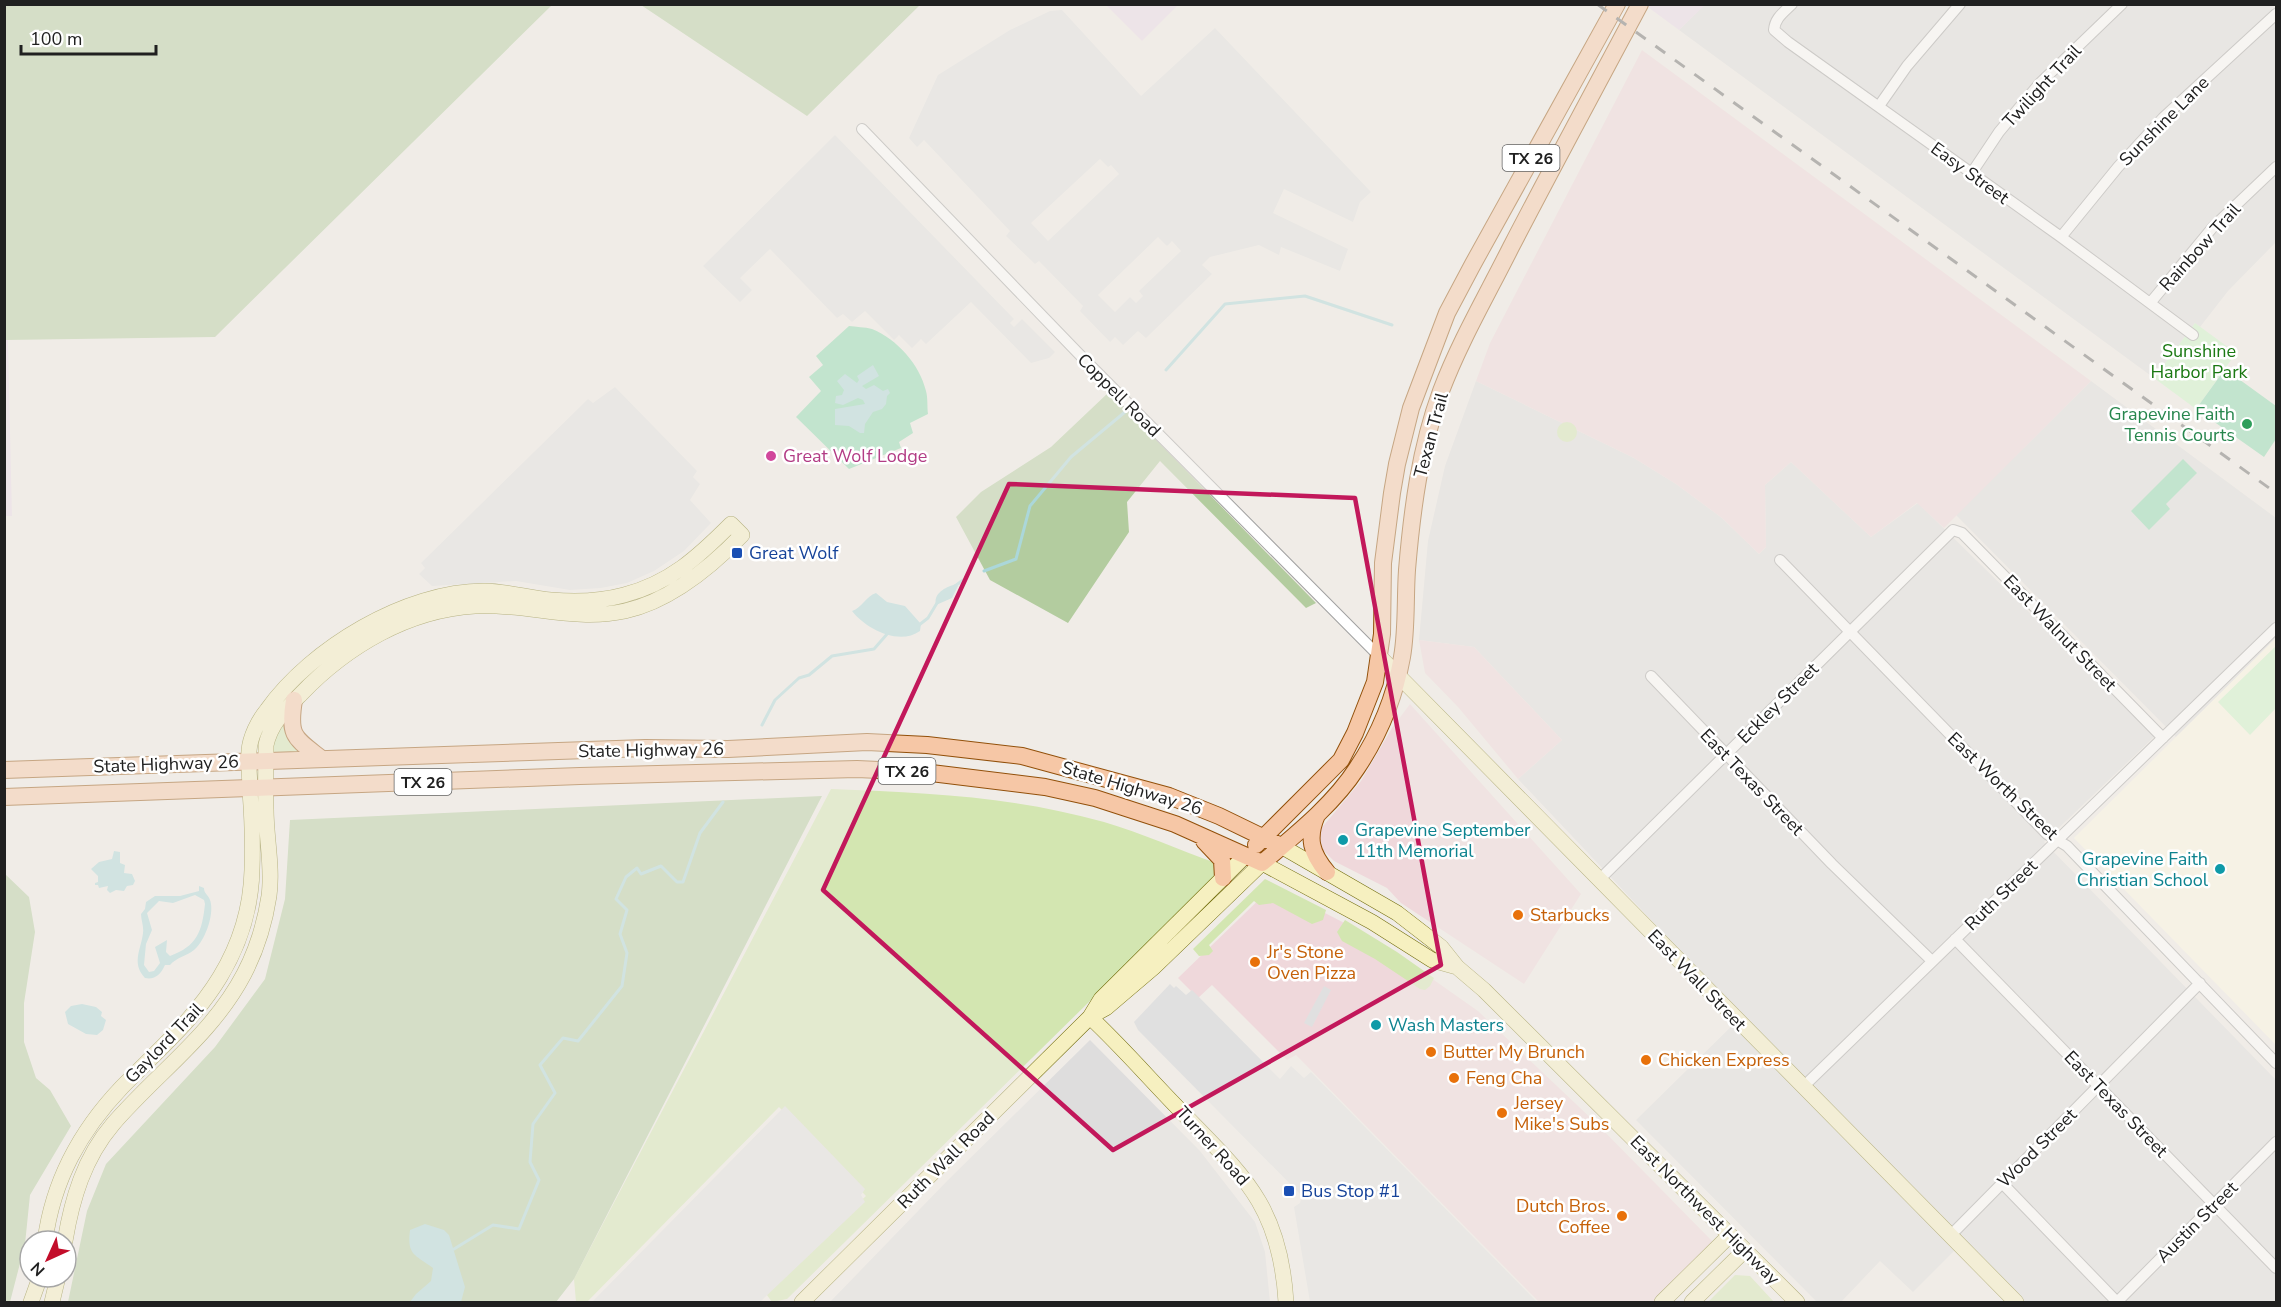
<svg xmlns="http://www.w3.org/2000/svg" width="2281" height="1307" font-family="'Nunito Sans',sans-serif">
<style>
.residential{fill:#dedddd}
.commercial{fill:#efd8db}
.industrial{fill:#e9dae8}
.education{fill:#fdf9e3}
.grass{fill:#d3e6b1}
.forest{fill:#b3cc9f}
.park{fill:#ccf6c8}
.pitch{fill:#8bd9af}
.parking{fill:#e0e0e0;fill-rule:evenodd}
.water{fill:#abd7da;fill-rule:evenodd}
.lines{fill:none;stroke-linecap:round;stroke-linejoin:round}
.stream{stroke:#abd7da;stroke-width:3}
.street-casing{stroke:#a1a1a1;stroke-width:12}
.secondary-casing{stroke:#726d0c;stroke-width:16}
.primary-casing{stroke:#92500a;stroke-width:18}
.street{stroke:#fff;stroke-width:10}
.secondary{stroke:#f6f0c0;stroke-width:15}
.primary{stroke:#f6c7a6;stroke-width:16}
.rail{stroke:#6e6e6e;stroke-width:3;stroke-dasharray:12 12;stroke-linecap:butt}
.marked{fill:none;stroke:#c2185b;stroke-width:4.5;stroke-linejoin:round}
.leisure-dot{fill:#2e9e5b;stroke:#fff;stroke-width:2}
.hotel-dot{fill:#d1479c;stroke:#fff;stroke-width:2}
.transit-dot{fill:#1a4fb4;stroke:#fff;stroke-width:2}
.culture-dot{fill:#0f9aa8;stroke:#fff;stroke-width:2}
.food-dot{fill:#e8710a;stroke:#fff;stroke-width:2}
.labels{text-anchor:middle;stroke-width:5;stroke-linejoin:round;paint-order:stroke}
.shield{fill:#fff;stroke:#636363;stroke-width:1.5}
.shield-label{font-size:16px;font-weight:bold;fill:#202020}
.street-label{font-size:18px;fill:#202020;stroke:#fff}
.park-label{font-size:18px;fill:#1b7913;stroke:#fff}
.leisure-label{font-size:18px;fill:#27864d;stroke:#fff;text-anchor:end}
.hotel-label{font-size:18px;fill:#b23c85;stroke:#fff;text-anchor:start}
.transit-label{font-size:18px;fill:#164399;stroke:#fff;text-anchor:start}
.culture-label{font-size:18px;fill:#0d838f;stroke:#fff;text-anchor:start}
.food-label{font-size:18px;fill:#c56008;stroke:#fff;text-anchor:start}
</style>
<rect width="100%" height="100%" fill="#f0ece7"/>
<path class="residential" d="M1705 4 2272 5 2276 9V242L2228 291 2200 327 2195 323 2154 378 1679 30Z
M1476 381 1634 458 1676 484 1722 518 1759 554 1766 547 1765 485 1791 462 1871 537 1918 503 2155 736 2044 842 2276 1080V1302H2022L1962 1243 1913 1292 1880 1261 1841 1302H1817L1636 1120 1742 1016 1518 779 1562 740 1474 647 1419 640 1428 541 1445 466Z
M2091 381 2276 518V638L2176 737 1956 515Z
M1090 1040 1200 1151 1255 1222 1265 1252 1270 1302H830L948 1180Z"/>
<path class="commercial" d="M1642 50 2091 381 1944 528 1917 503 1871 537 1791 462 1765 485 1766 547 1759 554 1722 518 1676 484 1634 458 1476 381 1490 343Z
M1419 640 1474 647 1562 740 1518 779 1458 707 1425 673Z
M1410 704 1581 894 1524 984 1401 903 1387 888 1334 861 1321 848 1319 831 1361 781 1392 728Z
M1273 886 1377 940 1478 1011 1595 1122 1718 1247 1662 1302H1539L1296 1055 1287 1060 1212 985 1198 998 1178 978Z"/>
<path class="industrial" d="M1106 5H1178L1142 41Z
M1645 5H1705L1679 30Z
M4 340H8L12 516H4Z"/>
<path class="education" d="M2276 638V1045L2074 838Z"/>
<path class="grass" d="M1557 432a10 10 0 1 1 20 0a10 10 0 1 1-20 0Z
M286 722 305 753H272C273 740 277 731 286 722Z
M831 789C927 793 1011 796 1104 822 1142 833 1179 850 1216 863L1213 880 787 1299 772 1302 764 1291 866 1196 779 1107 587 1302H576L574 1279Z
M1265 879 1326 910 1323 920 1312 924 1273 903 1259 905 1254 901 1209 945 1213 951 1209 955 1199 956 1193 949Z
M1345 920 1397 952 1434 978 1430 986 1425 990 1420 989 1375 959 1342 941 1337 932Z
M1735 1275 1750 1276 1774 1302H1708Z"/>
<path class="forest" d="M4 5 5 4 552 5 215 337 5 340Z
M641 5H920L807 116Z
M1109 392 1316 603 1306 608 1160 461 1127 502 1129 532 1068 623 990 580 956 517 981 492 1051 447Z
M822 796 574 1279 556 1302H68L87 1211 106 1164 215 1047 265 979 285 899 290 820Z
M4 873 29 897 35 932 24 1003V1042L36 1078 50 1090 71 1126 30 1195 25 1244 10 1302H4Z"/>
<path class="park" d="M2195 323 2236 353 2196 409 2154 378Z
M2276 646V708L2250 735 2218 702Z"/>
<path class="pitch" d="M849 326C856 327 865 327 872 329 897 339 920 365 926 391 928 398 927 406 928 414L910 423 913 433 899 442 901 448 849 469 796 417 821 391 809 377 823 365 816 356Z
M2225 369 2276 406V439L2264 457 2196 409Z
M2183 459 2197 473 2166 504 2170 509 2149 530 2131 511Z"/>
<path class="parking" d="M1062 10 1141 96 1215 28 1371 192 1360 202 1353 222 1284 189 1273 213 1348 249 1340 271 1281 247 1279 255 1259 245 1210 257 1202 265 1212 274 1146 338 1138 331 1123 345 1115 337 1110 342 1080 311 1083 306 1039 261 1035 264 1006 236 1010 231 924 140 917 147 909 138 938 75 1010 30 1050 11ZM1100 159 1108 167 1111 165 1119 174 1048 241 1031 223ZM1158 237 1167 246 1172 241 1181 251 1139 291 1143 296 1136 303 1130 297 1115 312 1098 295Z
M835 135 1014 319 1010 323 1014 327 1022 319 1055 352 1049 358 1031 363 971 302 926 344 921 339 912 348 899 335 894 340 865 311 852 322 843 314 837 318 770 249 740 278 752 290 740 302 703 266Z
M615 387 697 471 693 477 700 484 690 500 711 523 684 551 654 571 627 583 601 588 570 590 516 581 432 586 419 574 425 568 421 563 588 399 593 403Z
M1170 984 1174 988 1176 986 1186 995 1192 990 1280 1079 1291 1066 1304 1078 1311 1072 1537 1302H1310L1294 1207 1300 1203 1302 1196 1138 1030 1134 1022Z
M1324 986 1331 990 1312 1027 1304 1023Z
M785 1106 865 1189 861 1195 865 1202 760 1302H592Z"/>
<path class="water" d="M873 365 879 376 862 386 866 389 874 385 883 391 888 389 890 393 887 396 886 404 882 409 873 412 865 424 864 433H860L849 426 835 425V409L865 404 863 400 858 398 843 405 835 403 836 396 842 395 844 390 837 381 845 374 857 383 859 380 857 376Z
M956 584 958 586 952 598 936 605C933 593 946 587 956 584Z
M876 593 887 602 905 606 921 624 920 631C899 646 866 629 852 611 862 608 866 596 876 593Z
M114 851 120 852V863L125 865 124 873 132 874 135 881 133 885 127 886 124 891 116 890 110 893 107 890 108 886 99 888 98 885H95V883L98 882V876L91 869 99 862 112 859Z
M199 886 204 888C204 894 208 894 210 900 215 913 205 941 194 950 187 956 177 957 170 965H165C161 974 155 980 145 978 131 963 141 950 143 933 144 927 141 920 141 914L145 909 146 902 155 896H180L199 891ZM195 895 204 900 205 904C202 932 197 946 170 956L166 952 167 940 155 947 160 963 154 971 149 972 144 965 146 944 152 930 147 913 159 901 173 903Z
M82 1004 96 1007 102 1012 101 1016 106 1020 103 1030 97 1035 86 1034 68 1024 65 1012 71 1006Z
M425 1224 444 1230 449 1235 465 1287 461 1302H410L416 1294 431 1281 433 1268C414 1254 407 1255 410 1230Z"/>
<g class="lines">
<path class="stream" d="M1166 370 1225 304 1305 296 1392 325
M984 571 1016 559 1030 506 1071 457 1125 412
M955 586 963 580
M919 625 928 618 937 603
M762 725 775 700 799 678 809 675 832 656 874 649 888 633
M454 1249 493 1225 519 1229 539 1180 530 1162 533 1124 555 1093 540 1065 563 1038 578 1041 622 986 627 953 620 934 627 910 616 899 626 877 637 868 641 874 661 866 677 882H683L700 833 723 802"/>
<defs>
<path id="street" d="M1792 4C1783 13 1775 18 1774 30L1788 42 2061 237 2193 335
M1879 106 1907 66 1960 4
M862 129 1079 354 1379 656
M1971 174 1999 132 2039 84 2122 4
M2061 237 2118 167 2163 118 2276 14
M2151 302 2213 227 2276 167
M1780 560 2047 834 2067 846 2276 1063
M1651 676 1832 864 1932 961
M1600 879 1953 530 1962 533 2163 738
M1955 939 2276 1268
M1803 1087 2276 628
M2002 1183 2117 1302
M1950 1236 2200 983
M2117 1302 2276 1142"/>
<path id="secondary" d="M1379 656 2016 1302
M1281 846 1397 913 1441 947 1457 967 1484 990 1797 1302
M1093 1015 1106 1008 1153 968 1262 863 1372 922 1432 960 1457 967
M1090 1017C1120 1045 1147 1076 1176 1106 1240 1173 1280 1202 1286 1302
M45 1241C53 1180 80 1131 122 1087 157 1051 194 1020 220 977 240 944 251 909 252 870 253 844 252 817 250 791 250 778 248 764 249 751 250 737 258 721 267 710 311 648 406 591 484 591 506 591 528 598 551 600 574 602 602 601 624 595 670 583 698 557 731 524L742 535C710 568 670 601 625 611 574 622 526 603 475 606 408 610 347 646 301 694 285 710 271 723 266 745 266 767 265 788 266 809 266 837 273 868 269 896 265 922 256 951 244 974 212 1035 157 1073 113 1124 84 1158 72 1199 65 1241
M31 1302 40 1277
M52 1302 58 1277
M802 1302 1090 1017 1101 999 1245 856
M1662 1302 1730 1235
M1692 1302 1745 1250"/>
<path id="primary" d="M294 700C288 737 295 738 322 759
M4 770 645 748 728 749 867 742 927 745 1022 756 1169 796 1219 816 1281 846
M4 797 580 776 857 769 923 772 1045 787 1095 798 1175 824 1262 863C1295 835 1333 805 1357 768 1379 735 1395 696 1402 657 1407 629 1405 599 1407 570 1412 510 1420 448 1441 391 1460 341 1487 295 1511 247 1553 166 1597 85 1640 4
M1317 815C1307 838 1311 853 1327 872
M1204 841 1222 860 1223 878
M1256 845 1341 760 1355 733 1375 682 1382 634 1383 563 1392 493 1397 464 1411 408 1447 313 1473 264 1617 4"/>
</defs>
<use href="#street" class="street-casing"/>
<use href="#secondary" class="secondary-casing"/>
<use href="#primary" class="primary-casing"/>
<use href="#street" class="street"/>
<use href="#secondary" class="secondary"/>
<use href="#primary" class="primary"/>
<path class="rail" d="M1597 4 2276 493"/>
</g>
<path d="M0 0H2281V1307H0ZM1009 484 1355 498 1441 965 1113 1150 823 890Z" fill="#f0ece7" fill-opacity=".55" fill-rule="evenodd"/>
<path class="marked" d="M1009 484 1355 498 1441 965 1113 1150 823 890Z"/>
<circle class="leisure-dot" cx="2247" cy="424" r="6"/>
<circle class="hotel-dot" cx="771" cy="456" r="6"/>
<g class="transit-dot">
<rect x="731" y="547" width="12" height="12" rx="3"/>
<rect x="1283" y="1185" width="12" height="12" rx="3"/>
</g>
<g class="culture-dot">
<circle cx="1343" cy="840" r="6"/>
<circle cx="2220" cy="869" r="6"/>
<circle cx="1376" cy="1025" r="6"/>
</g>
<g class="food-dot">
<circle cx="1518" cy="915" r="6"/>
<circle cx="1255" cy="962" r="6"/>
<circle cx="1431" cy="1052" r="6"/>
<circle cx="1646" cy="1060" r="6"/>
<circle cx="1454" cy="1078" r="6"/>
<circle cx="1502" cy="1113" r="6"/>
<circle cx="1622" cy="1216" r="6"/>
</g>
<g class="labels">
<g class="shield">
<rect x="1502.5" y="145" width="57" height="26" rx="4.5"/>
<rect x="878.5" y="758" width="57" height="26" rx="4.5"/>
<rect x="394.5" y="769" width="57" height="26" rx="4.5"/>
</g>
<g class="shield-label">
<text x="1531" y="164">TX 26</text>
<text x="907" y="777">TX 26</text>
<text x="423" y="788">TX 26</text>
</g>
<g class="street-label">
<text transform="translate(2042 86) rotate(-47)" y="6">Twilight Trail</text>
<text transform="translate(2164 121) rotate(-45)" y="6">Sunshine Lane</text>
<text transform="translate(1970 173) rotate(36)" y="6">Easy Street</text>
<text transform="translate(2200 247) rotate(-48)" y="6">Rainbow Trail</text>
<text transform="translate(1119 395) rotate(45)" y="6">Coppell Road</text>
<text transform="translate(1431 435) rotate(-75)" y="6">Texan Trail</text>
<text transform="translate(2060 633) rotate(46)" y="6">East Walnut Street</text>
<text transform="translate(1778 703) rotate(-45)" y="6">Eckley Street</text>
<text transform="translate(651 750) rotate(-1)" y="6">State Highway 26</text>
<text transform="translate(166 764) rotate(-2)" y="6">State Highway 26</text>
<text transform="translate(1752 782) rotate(46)" y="6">East Texas Street</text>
<text transform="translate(2003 786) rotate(44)" y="6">East Worth Street</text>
<text transform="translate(1132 788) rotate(17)" y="6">State Highway 26</text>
<text transform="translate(2001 895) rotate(-44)" y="6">Ruth Street</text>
<text transform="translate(1697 980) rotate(46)" y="6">East Wall Street</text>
<text transform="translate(164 1043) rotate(-46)" y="6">Gaylord Trail</text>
<text transform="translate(2116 1104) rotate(46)" y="6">East Texas Street</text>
<text transform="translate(1213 1146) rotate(48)" y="6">Turner Road</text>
<text transform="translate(2037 1148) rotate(-45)" y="6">Wood Street</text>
<text transform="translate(946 1160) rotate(-45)" y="6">Ruth Wall Road</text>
<text transform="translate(1705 1210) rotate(45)" y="6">East Northwest Highway</text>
<text transform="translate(2197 1222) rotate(-45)" y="6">Austin Street</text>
</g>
<g class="park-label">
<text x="2199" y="357">Sunshine<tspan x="2199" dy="21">Harbor Park</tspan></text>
</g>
<g class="leisure-label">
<text x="2235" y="420">Grapevine Faith<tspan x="2235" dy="21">Tennis Courts</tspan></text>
</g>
<g class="hotel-label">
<text x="783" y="462">Great Wolf Lodge</text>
</g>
<g class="transit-label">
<text x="749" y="559">Great Wolf</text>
<text x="1301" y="1197">Bus Stop #1</text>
</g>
<g class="culture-label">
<text x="1355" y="836">Grapevine September<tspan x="1355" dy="21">11th Memorial</tspan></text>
<text x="2208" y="865" text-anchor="end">Grapevine Faith<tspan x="2208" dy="21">Christian School</tspan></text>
<text x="1388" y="1031">Wash Masters</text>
</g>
<g class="food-label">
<text x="1530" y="921">Starbucks</text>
<text x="1267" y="958">Jr's Stone<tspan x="1267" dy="21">Oven Pizza</tspan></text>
<text x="1443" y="1058">Butter My Brunch</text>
<text x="1658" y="1066">Chicken Express</text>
<text x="1466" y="1084">Feng Cha</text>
<text x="1514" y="1109">Jersey<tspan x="1514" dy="21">Mike's Subs</tspan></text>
<text x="1610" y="1212" text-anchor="end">Dutch Bros.<tspan x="1610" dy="21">Coffee</tspan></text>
</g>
</g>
<rect width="2281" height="1307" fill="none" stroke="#202020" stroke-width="12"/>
<g transform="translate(48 1259) rotate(225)"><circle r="28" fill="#ffffff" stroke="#a6a6a6" stroke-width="1.5"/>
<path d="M0-4.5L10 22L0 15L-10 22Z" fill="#c30d2a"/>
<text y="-9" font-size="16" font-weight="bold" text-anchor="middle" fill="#202020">N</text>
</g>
<path d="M21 45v9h135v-9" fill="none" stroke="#202020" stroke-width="3"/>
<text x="30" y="45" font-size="18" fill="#202020" stroke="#ffffff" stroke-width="4.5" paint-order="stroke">100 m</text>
</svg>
